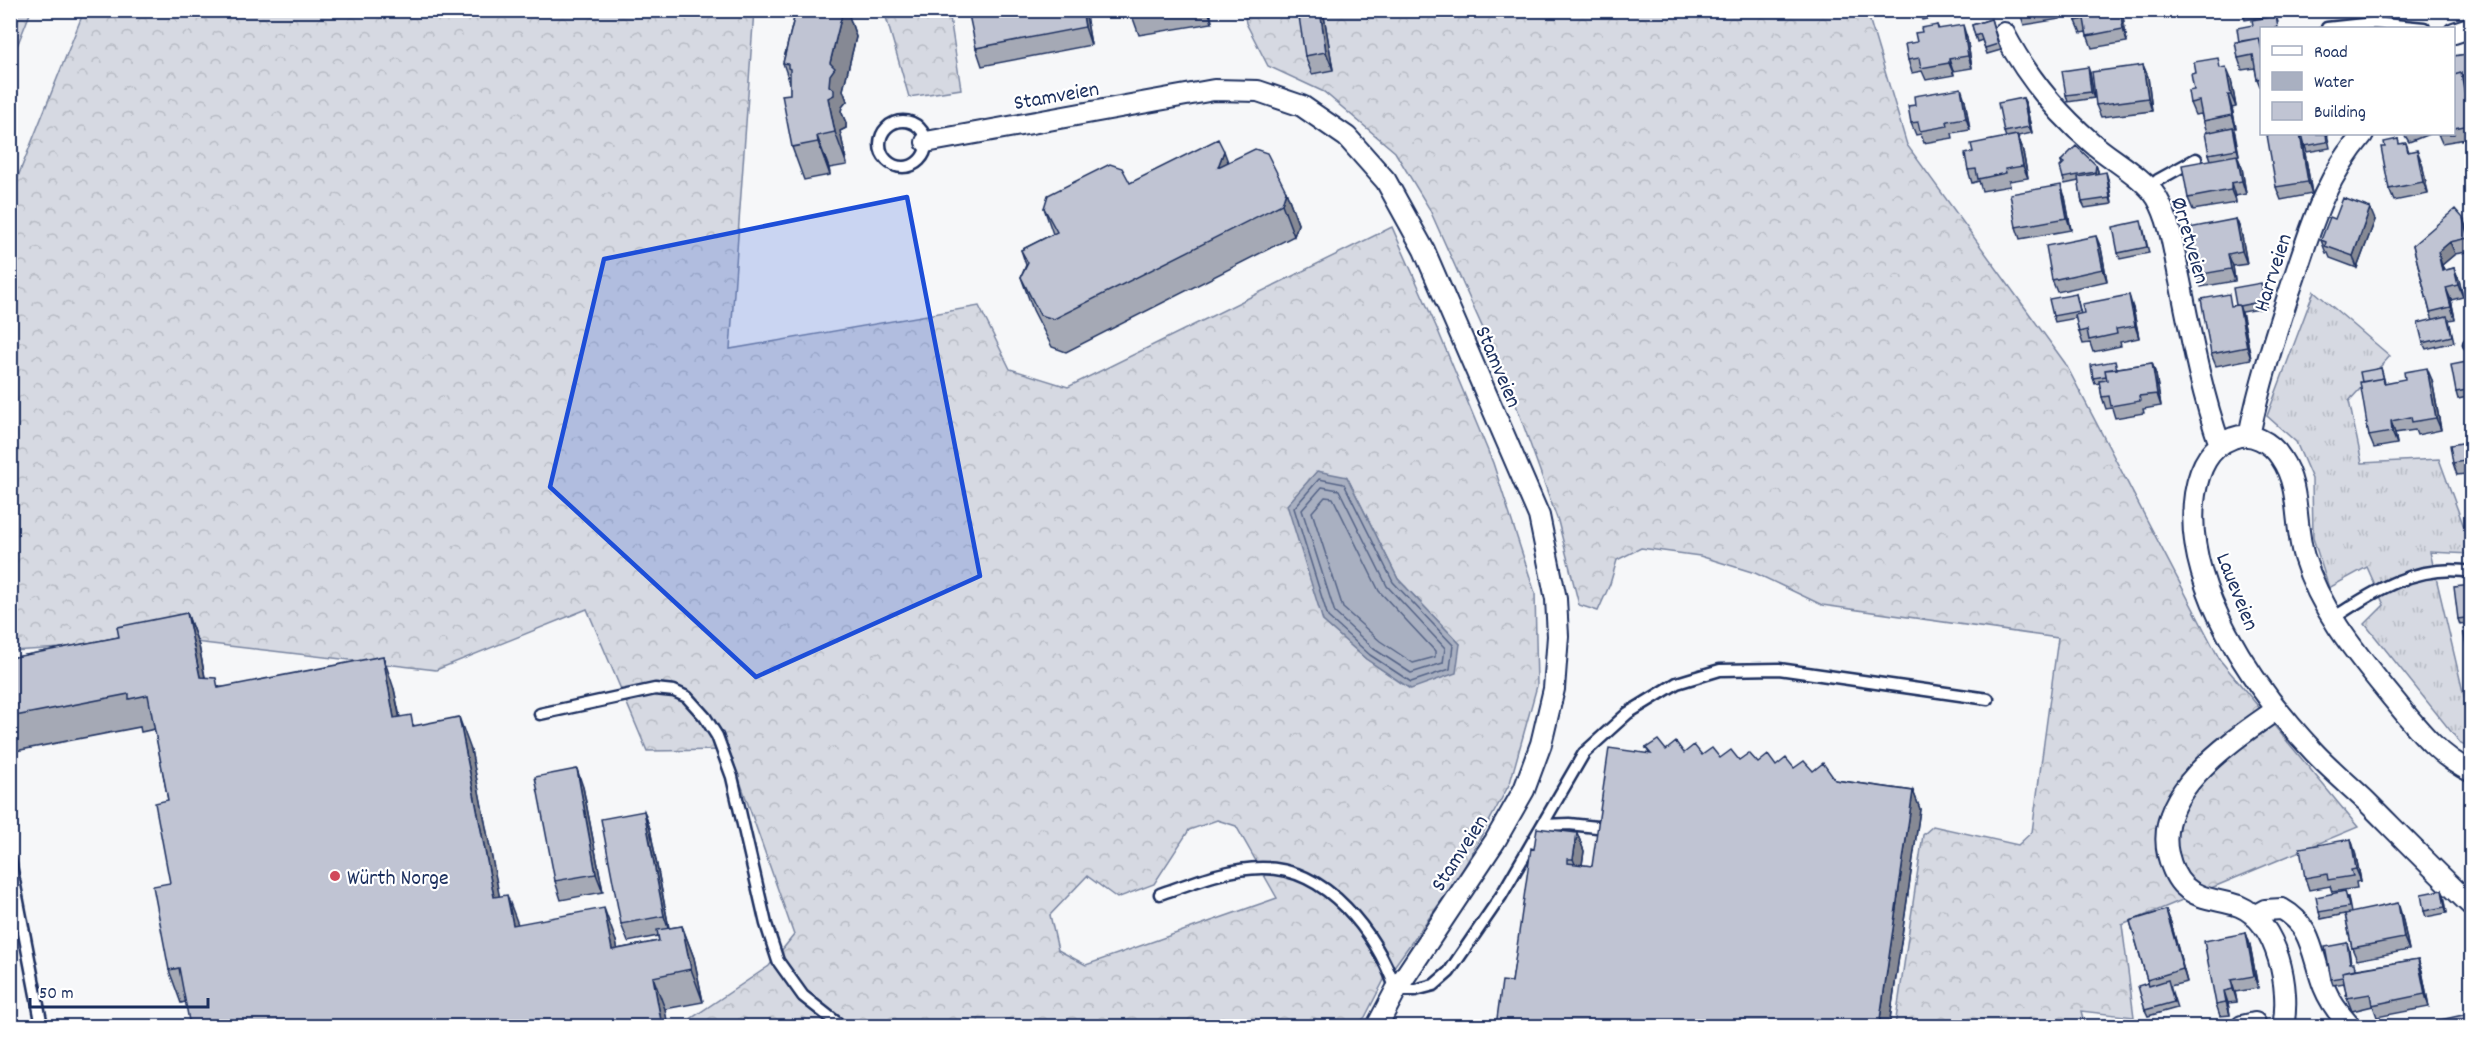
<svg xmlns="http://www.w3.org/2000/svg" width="2482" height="1037" font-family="Dekko,sans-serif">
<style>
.grass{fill:url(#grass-tufts);stroke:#7884a0;stroke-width:1.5}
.forest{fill:url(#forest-crowns);stroke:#7884a0;stroke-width:1.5;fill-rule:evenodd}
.water{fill:#a9b0c1;stroke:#707c99;stroke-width:1.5}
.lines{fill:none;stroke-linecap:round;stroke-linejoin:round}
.shore{stroke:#546386;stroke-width:1.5}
.service-casing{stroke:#1b2f5e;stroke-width:15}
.minor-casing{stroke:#1b2f5e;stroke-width:24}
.service{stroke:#fff;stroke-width:10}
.minor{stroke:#fff;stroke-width:20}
.wall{fill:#a5a9b5;stroke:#1b2f5e;stroke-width:1.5}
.shaded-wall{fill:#868994;stroke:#1b2f5e;stroke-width:1.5}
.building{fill:#c0c4d3;stroke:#1b2f5e;stroke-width:1.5}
.marked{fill:#1d4ed8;fill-opacity:0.2;stroke:#1d4ed8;stroke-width:4.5;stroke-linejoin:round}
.poi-dot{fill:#d1495b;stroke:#fff;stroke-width:2}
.labels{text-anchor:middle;stroke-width:4.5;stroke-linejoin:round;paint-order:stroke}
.street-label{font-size:22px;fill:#1b2f5e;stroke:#fff}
.poi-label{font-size:22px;fill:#1b2f5e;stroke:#fff;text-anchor:start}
</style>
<defs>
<pattern id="grass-tufts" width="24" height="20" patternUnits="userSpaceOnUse" patternTransform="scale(1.5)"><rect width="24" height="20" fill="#d6d9e2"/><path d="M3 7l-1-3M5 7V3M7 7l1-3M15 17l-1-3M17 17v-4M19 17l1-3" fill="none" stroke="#b7bbc4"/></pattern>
<pattern id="forest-crowns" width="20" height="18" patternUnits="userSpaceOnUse" patternTransform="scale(1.5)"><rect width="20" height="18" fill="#d6d9e2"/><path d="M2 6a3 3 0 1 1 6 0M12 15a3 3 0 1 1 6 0" fill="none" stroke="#b7bbc4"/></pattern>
</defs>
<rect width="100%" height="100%" fill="#f6f7f9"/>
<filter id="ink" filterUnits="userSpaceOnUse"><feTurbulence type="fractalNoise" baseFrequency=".0167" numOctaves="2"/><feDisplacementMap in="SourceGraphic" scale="12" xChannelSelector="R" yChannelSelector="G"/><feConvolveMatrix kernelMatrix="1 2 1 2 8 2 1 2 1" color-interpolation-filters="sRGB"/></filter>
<g filter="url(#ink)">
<path class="grass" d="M2314 291 2390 356 2349 401 2362 463 2439 459 2471 546V554L2430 552 2468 713H2471V749L2461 744 2365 624 2384 605 2367 567 2329 588 2313 538 2312 479 2296 442 2267 416Z"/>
<path class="forest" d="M11 10 31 11 11 61 10 11Z
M754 10 730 349 979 306 1010 369 1068 387 1392 227 1439 333 1493 463 1535 593 1537 686 1510 783 1460 875 1383 982 1365 1017 1356 1026H680L769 966 794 935 729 750 647 751 587 609 436 670 186 641 11 651V194L84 11ZM1347 477 1398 579 1460 644 1410 689 1366 659 1323 621ZM1217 820 1236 826 1277 898 1086 965 1058 950 1050 915 1087 876 1117 898 1154 884 1189 830Z
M875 11H949L961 89 909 97 886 17Z
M1244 11H1867L1907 145 2065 363 2220 660 2358 827 2122 925 2134 1017 2081 1011 2085 1026H1895L1923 835 1933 826 2018 845 2032 832 2058 638 1822 605 1755 573 1700 556 1641 548 1617 560 1610 584 1598 611 1579 605 1558 521 1511 391 1429 208 1395 152 1324 92 1268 66 1246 23Z"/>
<path class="water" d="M1317 471 1347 477 1398 579 1460 644 1456 673 1411 689 1366 659 1323 621 1287 505Z"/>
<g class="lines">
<path class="shore" d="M1319 479 1344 484 1393 582 1453 645 1450 669 1411 682 1370 655 1328 617 1294 508Z
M1322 487 1339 490 1387 586 1445 648 1443 663 1411 673 1374 649 1335 613 1302 510Z
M1325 497 1333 498 1379 591 1435 651V657L1413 663 1380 641 1343 608 1312 512Z"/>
<defs>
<path id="service" d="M2327 28 2373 23 2424 28
M880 144a23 23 0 1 1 46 0a23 23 0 1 1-46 0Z
M2149 188 2158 180 2196 159
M2469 344H2472
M2332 619C2375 590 2418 563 2472 572
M540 714 655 689 674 691 687 697 705 717 717 736 732 777 766 924 778 961 803 996 841 1026
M1543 825 1569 824 1606 828
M10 860 42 1026
M1160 894C1192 883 1228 868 1262 868 1328 868 1376 933 1396 990H1415L1434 985 1449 972 1501 896 1584 753 1628 713 1677 683 1720 670 1779 669 1988 699"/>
<path id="minor" d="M2004 33C2026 75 2055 111 2091 142 2110 159 2144 177 2157 198 2171 222 2174 254 2180 281 2191 336 2201 391 2220 445
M2454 33 2472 27
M926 142 1214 90 1258 91 1302 106 1347 137 1386 181 1424 250 1539 516 1556 599 1558 636 1554 689 1541 744 1524 790 1495 841 1396 990 1377 1026
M2249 436C2259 386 2274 339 2290 290 2311 230 2321 184 2363 134
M2276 710C2233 740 2154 791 2168 854 2171 866 2175 878 2184 886 2200 901 2220 899 2239 906 2278 922 2291 990 2283 1026
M2472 772C2437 756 2414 724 2390 695 2356 653 2320 610 2304 557 2294 525 2301 487 2281 458 2271 442 2251 431 2233 438 2208 447 2199 470 2195 494 2181 585 2255 689 2314 752 2330 769 2349 785 2366 801 2401 836 2436 872 2472 906
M2254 916 2265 910 2282 909C2313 926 2312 957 2324 987 2330 1002 2339 1014 2350 1026
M2242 1026 2255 1023"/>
</defs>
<use href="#service" class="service-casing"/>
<use href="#minor" class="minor-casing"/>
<use href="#service" class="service"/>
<use href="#minor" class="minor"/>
</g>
<path class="wall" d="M796 10H847L856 37 843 90 847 101 842 107 841 111 846 123V128L840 131 847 165 829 168 830 175 804 180 792 147 790 83 783 63Z
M1085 10 1091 45 982 66 976 48Z
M1130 10H1210L1212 23 1139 35Z
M1323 10 1333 70 1312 74 1305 56Z
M1913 10H1951L1949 11 1950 15 1922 20 1918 11H1913Z
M2019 10H2059L2060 19 2024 25Z
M2074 10H2122L2127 42 2092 48 2086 32 2081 33 2076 21Z
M2242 10H2279L2280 14 2245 20Z
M2276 16 2278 22 2262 28V91L2257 79 2255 68 2242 70 2238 58 2253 25Z
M1991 19 2001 50 1987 54 1982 40 1977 42 1972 25Z
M1937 25 1939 29 1967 38 1972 68 1953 71 1954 75 1926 80 1922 71 1912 73 1908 60 1922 32Z
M2467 54 2472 69V81L2464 82 2472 122V138L2442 143 2438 134H2454V56Z
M2143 65 2148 77 2152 111 2101 117 2096 105Z
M2221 68 2231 79 2236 107 2232 108 2236 128H2233L2239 155 2237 156 2242 168 2246 194 2235 196 2236 203 2193 210 2188 198 2211 160 2209 154 2207 132 2201 114 2195 115 2190 103 2194 90Z
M2090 73 2094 98 2068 102 2066 95Z
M2023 98 2026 104 2032 133 2018 136 2022 147 2028 178 2009 181 2010 186 1982 191 1979 181 1972 183 1968 170 1973 152 2006 137 2004 132Z
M1965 100 1970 130 1952 133 1953 138 1924 143 1921 134 1916 135 1911 123Z
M2327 134 2330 148 2307 152 2305 146Z
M2404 134H2429L2409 142Z
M2398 139 2399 144 2406 143 2409 152 2422 163 2428 194 2394 201 2389 189 2385 147Z
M2303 142 2312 194 2281 200 2276 187Z
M2061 161 2096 165 2098 171V174L2108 179 2112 204 2085 208 2082 202 2079 181 2065 184 2063 178 2062 165Z
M1228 162 1286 191 1298 224 1294 236 1066 352 1052 347 1033 310 1021 277 1026 265 1021 250 1053 234 1044 208 1130 183Z
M2065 197 2071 230 2020 239 2016 227Z
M2236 219 2241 231 2247 264 2233 266 2235 281 2201 287 2197 275Z
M2335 219 2375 220 2357 268 2330 258 2328 253H2326L2321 240Z
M2143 227 2149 253 2120 259 2118 253Z
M2467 230 2472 251 2455 254 2442 265 2444 271 2454 268 2459 280 2463 297 2451 300 2455 319 2449 320 2454 342 2426 349 2423 343 2433 320 2430 312 2413 245Z
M2101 248 2107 281 2057 292 2052 280Z
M2263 289 2266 308 2242 312 2251 359 2216 366 2211 354 2236 305Z
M2076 294 2081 314 2133 308 2139 338 2120 342 2121 346 2093 352 2090 343 2083 344 2079 332 2076 318 2055 322 2053 316Z
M2472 361V396L2458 399 2456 392Z
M2152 363 2156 375 2161 406 2143 409 2144 413 2115 418 2112 408 2106 409 2102 397 2100 383 2095 384 2093 378 2118 368Z
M2381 368 2385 383 2432 380 2441 430 2417 435 2415 430 2395 433 2397 444 2374 448 2369 436 2362 382Z
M2472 438V499L2466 474 2457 475 2453 463 2467 442Z
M2472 585V623L2460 625 2458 619Z
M187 613 199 646 205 677 220 687 394 689 400 717 415 726 471 750 499 896 518 925 616 941 617 949 659 941 658 936 628 942 621 924 644 811 650 829 669 928 682 926 694 958 703 1002 665 1009 185 1002 181 1003 169 970 170 883 168 800 155 729 141 732 140 727 10 752V658L119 637Z
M1646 748 1813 771 1835 780 1913 791 1920 809 1889 1026H1496L1512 982 1534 849 1577 833 1584 851 1582 865 1592 866 1649 753Z
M583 787 603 892 561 900 555 881Z
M2351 839 2355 852 2361 881 2356 882 2357 888 2332 892 2330 886 2309 890 2305 878Z
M2442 890 2444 896 2447 913 2426 917 2424 911Z
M2348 897 2351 913 2402 916 2409 950 2357 960 2352 948 2345 914 2321 919 2319 912Z
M2166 910 2171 923 2187 982 2170 986 2177 1008 2148 1016 2145 1010 2148 983 2130 921Z
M2246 933 2250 945 2258 988 2235 992 2237 1002 2228 1003 2230 1015 2220 1016 2216 1004Z
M2347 943 2349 949 2351 963 2357 969 2418 959 2422 971 2429 1007 2377 1017 2373 1006 2352 1011 2347 998 2344 983 2333 985 2331 979Z"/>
<path class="shaded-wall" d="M843 10H847L856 37 843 90 847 101 842 107 841 111 846 123V128L840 131 847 165 835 132 828 98 830 63Z
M1082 10H1085L1091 45 1085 27Z
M1208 10H1210L1212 23Z
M1320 10H1323L1333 70 1326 52Z
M2120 10H2122L2127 42 2123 29Z
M1963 25 1967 38 1972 68 1968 56Z
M1949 59 1953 71 1954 75 1949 63Z
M2143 65 2148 77 2152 111 2148 98Z
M2088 67 2090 73 2094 98 2091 92Z
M2226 67 2231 79 2236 107 2231 95Z
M2461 73 2465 86 2472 122V130L2470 125Z
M1961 88 1965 100 1970 130 1966 118Z
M2228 95 2232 108 2236 128 2232 115Z
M2023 98 2026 104 2032 133 2029 127Z
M2233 127 2235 133 2239 155 2237 149Z
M2300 134 2303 142 2312 194 2308 182Z
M2017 135 2022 147 2028 178 2023 166Z
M817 136 829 168 830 175 818 142Z
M2417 150 2422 163 2428 194 2423 182Z
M1224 151 1236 184 1218 167Z
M2237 155 2242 168 2246 194 2242 181Z
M2096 165 2098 171 2097 178 2095 172Z
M2106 172 2108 179 2112 204 2110 198Z
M2231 183 2235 196 2236 203 2231 190Z
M2061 185 2065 197 2071 230 2067 218Z
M1286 191 1298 224 1294 236 1282 204Z
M2370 208 2375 220 2357 268 2353 256Z
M2463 218 2467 230 2472 249 2468 238Z
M2236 219 2241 231 2247 264 2242 251Z
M2096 236 2101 248 2107 281 2103 269Z
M2450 242 2455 254 2442 265 2447 283 2438 252Z
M2228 254 2233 266 2235 281 2231 269Z
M2454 268 2459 280 2463 297 2458 285Z
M2261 283 2263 289 2266 308 2264 301Z
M2446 288 2451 300 2455 319 2451 307Z
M2129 295 2133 308 2139 338 2135 326Z
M2239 305 2243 317 2251 359 2247 347Z
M2152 363 2156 375 2161 406 2157 394Z
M2427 368 2432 380 2441 430 2436 418Z
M2391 421 2395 433 2397 444 2392 432Z
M187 613 199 646 211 710 200 677Z
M383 656 394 689 406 751 394 718Z
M459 717 471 750 506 930 494 897Z
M577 769 583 787 603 892 596 874Z
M1913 791 1920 809 1889 1026H1879Z
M644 811 650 829 670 934 664 916Z
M1577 833 1584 851 1580 877 1573 859Z
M2351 839 2355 852 2361 881 2356 869Z
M2442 890 2444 896 2447 913 2445 907Z
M507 895 519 927 513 925Z
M2398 903 2402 916 2409 950 2404 938Z
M604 908 616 941 624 982 612 950Z
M2166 910 2171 923 2187 982 2183 969Z
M682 926 694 958 703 1002 691 969Z
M2246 933 2250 945 2258 988 2254 976Z
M2418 959 2422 971 2429 1007 2425 994Z
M653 977 665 1009 668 1026H662Z
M2231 980 2235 992 2237 1002 2233 989Z
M2224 991 2228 1003 2230 1015 2226 1002Z"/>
<path class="building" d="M796 10H843L830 63 835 68 830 75 829 86 834 90V95L828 98 835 132 817 136 818 142 792 147 782 95 790 94V69L788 68V64L783 63Z
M968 10H1082L1085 27 976 48Z
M1298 10H1320L1326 52 1305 56Z
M2019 10H2032L2019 12Z
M2074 10H2120L2123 29 2087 36 2084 19 2076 21Z
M2276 16 2278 28H2262V43H2261L2259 38 2239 42 2237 28 2253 25 2252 20Z
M1991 19 1998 44 1985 48 1980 34 1975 36 1972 25Z
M1937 25 1938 29 1963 25 1968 56 1949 59V63L1921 68 1919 58 1908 60 1905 44 1917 42 1915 33 1922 32 1921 28Z
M2259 38 2262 51V78L2257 79 2253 55 2238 58 2235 42Z
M2467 54 2471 74 2462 76 2461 73 2454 75V56Z
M2218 58 2220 68 2226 67 2231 95H2228L2232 115 2203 121 2199 101 2190 103 2188 91 2194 90 2191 74 2196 73 2194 62Z
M2143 65 2148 98 2096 105 2092 72Z
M2088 67 2091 92 2066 95 2062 71Z
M2461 73 2470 125 2454 128V75Z
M1961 88 1966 118 1947 121 1948 126 1920 131 1918 122 1911 123 1908 106 1915 105 1914 96Z
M2023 98 2029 127 2004 132 1998 103Z
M2233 127 2237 149 2209 154 2205 133Z
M2274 134H2300L2308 182 2276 187 2267 135Z
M2302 134H2326L2327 142 2305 146Z
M2017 135 2023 166 2005 169 2006 173 1978 179 1976 169 1968 170 1965 154 1973 152 1971 144Z
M1218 139 1224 151 1218 167 1255 149 1267 153 1286 191 1282 204 1054 319 1040 315 1021 277 1028 263 1021 250 1057 232 1044 208 1048 195 1110 164 1122 168 1130 183Z
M2398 139 2399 144 2406 143 2408 152 2417 150 2423 182 2389 189 2381 147H2385L2384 142Z
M2076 146 2096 165 2095 172 2063 178 2060 167 2064 163 2061 161Z
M2237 155 2242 181 2231 183V190L2188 198 2182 165Z
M2106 172 2110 198 2082 202 2078 177Z
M2061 185 2067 218 2016 227 2010 194Z
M2343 198 2370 208 2353 256 2325 246 2326 242 2321 240 2330 217 2335 219Z
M2455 209 2463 218 2468 238 2450 242 2438 252 2442 271 2454 268 2458 285 2446 288 2451 307 2430 312 2413 245Z
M2236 219 2242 251 2228 254 2231 269 2197 275 2189 228Z
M2141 221 2147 247 2118 253 2113 227Z
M2096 236 2103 269 2052 280 2046 246Z
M2261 283 2264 301 2239 306V305H2236L2233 288Z
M2076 294 2080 311 2053 316 2049 299Z
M2229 294 2231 306 2239 305 2247 347 2211 354 2201 299Z
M2129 295 2135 326 2116 329 2117 334 2089 340 2087 330 2079 332 2075 315 2084 313 2082 304Z
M2447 316 2452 336 2423 343 2418 323Z
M2115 361 2117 369 2105 370 2106 376 2093 378 2091 365Z
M2472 361V389L2456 392 2451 365Z
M2152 363 2157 394 2139 396 2140 401 2111 406 2109 396 2102 397 2099 381 2107 380 2105 370Z
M2381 368 2384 380 2383 378 2362 382 2360 372Z
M2427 368 2436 418 2412 422 2411 417 2391 421 2392 432 2369 436 2360 382 2383 378 2384 383 2405 379 2404 372Z
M2472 438V494L2470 495 2464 461 2453 463 2450 445 2467 442V439Z
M2472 585V617L2458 619 2454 587Z
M187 613 200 677 216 678 218 688 383 656 394 718 411 715 413 726 459 717 494 897 507 895 513 925 604 908 612 950 659 941 657 930 682 926 691 969 653 977 662 1026H190L179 968 169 970 153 886 170 883 155 803 168 800 148 695 129 699V694L10 717V658L119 637 117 627Z
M2472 627V675L2463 629Z
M1658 740 1666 750 1676 742 1684 753 1694 745 1702 755 1712 748 1720 758 1731 750 1739 760 1749 753 1758 763 1768 755 1776 766 1786 758 1794 768 1804 761 1813 771 1823 763 1835 780 1913 791 1879 1026H1496L1502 981 1512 982 1531 848 1534 849 1537 828 1577 833 1573 859H1568V863L1592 866 1609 748 1651 754 1646 748Z
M577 769 596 874 555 881 535 777Z
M644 811 664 916 621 924 601 819Z
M2351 839 2356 869 2351 870 2353 876 2328 880 2327 874 2305 878 2300 848Z
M2442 890 2445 907 2424 911 2421 894Z
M2345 891 2349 907 2319 912 2316 897Z
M2398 903 2404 938 2352 948 2345 914Z
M2166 910 2183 969 2147 980 2130 921Z
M2246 933 2254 976 2231 980 2233 989 2224 991 2226 1002 2216 1004 2204 941Z
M2347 943 2350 963H2354L2355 969 2342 972 2343 977 2331 979 2325 947Z
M2418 959 2425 994 2372 1005 2370 994 2347 998 2342 972Z
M2168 980 2174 1002 2145 1010 2138 986 2148 983 2149 986Z
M2472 1013V1026H2432L2431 1022Z
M2161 1022 2162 1026H2136Z"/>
</g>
<path class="marked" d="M907 197 980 576 756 677 550 487 604 259Z"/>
<circle class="poi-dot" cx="335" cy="876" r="6"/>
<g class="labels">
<g class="street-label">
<text transform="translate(1056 94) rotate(-10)" y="8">Stamveien</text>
<text transform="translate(2192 240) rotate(74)" y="8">Ørretveien</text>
<text transform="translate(2271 272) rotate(-72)" y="8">Harrveien</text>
<text transform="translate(1500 366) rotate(67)" y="8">Stamveien</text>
<text transform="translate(2239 591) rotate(68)" y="8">Laueveien</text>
<text transform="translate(1458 852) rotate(-57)" y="8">Stamveien</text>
</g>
<g class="poi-label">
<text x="347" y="884">Würth Norge</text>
</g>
</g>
<rect width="2482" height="1037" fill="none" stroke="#fff" stroke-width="36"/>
<rect x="18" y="18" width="2446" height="1001" fill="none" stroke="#1b2f5e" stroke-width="2" filter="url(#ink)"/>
<rect x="2260" y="27" width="195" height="108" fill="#ffffff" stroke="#a4acbf" stroke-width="1.5"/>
<rect x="2272" y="46" width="30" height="9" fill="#ffffff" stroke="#a4acbf" stroke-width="1.5"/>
<text x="2314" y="57" font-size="18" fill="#1b2f5e">Road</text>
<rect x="2272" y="72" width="30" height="18" fill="#a9b0c1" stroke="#a4acbf" stroke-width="1.5"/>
<text x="2314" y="87" font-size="18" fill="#1b2f5e">Water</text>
<rect x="2272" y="102" width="30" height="18" fill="#c0c4d3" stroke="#a4acbf" stroke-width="1.5"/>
<text x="2314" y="117" font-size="18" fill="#1b2f5e">Building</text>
<path d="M30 998v9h178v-9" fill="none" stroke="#1b2f5e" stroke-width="3"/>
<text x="39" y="998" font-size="18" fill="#1b2f5e" stroke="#ffffff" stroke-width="4.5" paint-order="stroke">50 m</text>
</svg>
